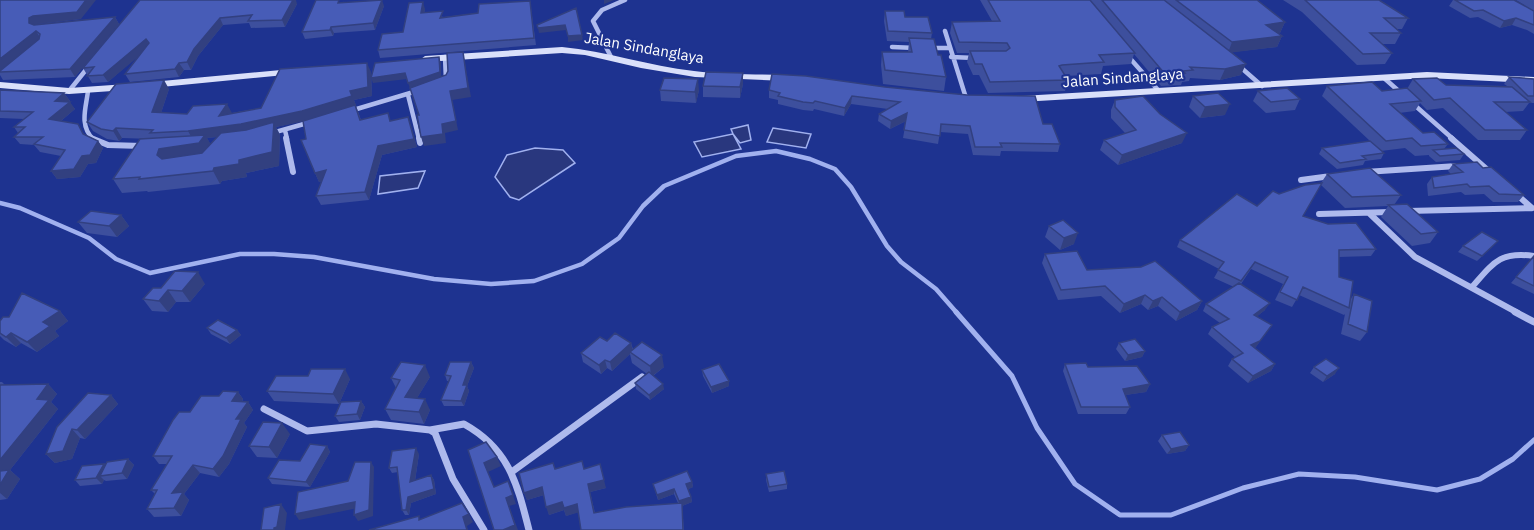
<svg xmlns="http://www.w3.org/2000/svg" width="1534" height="530" font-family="'IBM Plex Sans',sans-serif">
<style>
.water{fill:#29377e;stroke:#a1b1ef;stroke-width:1.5}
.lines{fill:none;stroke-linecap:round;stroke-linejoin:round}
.stream-far1{stroke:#a1b1ef;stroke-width:4.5}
.stream{stroke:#a1b1ef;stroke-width:5}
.street-far2{stroke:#aebaed;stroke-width:4.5}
.street-far1{stroke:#aebaed;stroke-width:6}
.street{stroke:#aebaed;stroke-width:7}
.secondary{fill:#dae0fa;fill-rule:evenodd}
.wall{fill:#3d4f9d;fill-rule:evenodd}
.shaded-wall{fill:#324080}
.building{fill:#475cb7;stroke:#324080;stroke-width:1.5}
.labels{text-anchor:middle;stroke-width:4.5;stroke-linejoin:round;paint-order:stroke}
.far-street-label{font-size:15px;fill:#fff;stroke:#1e3390}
</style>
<rect width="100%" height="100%" fill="#1e3390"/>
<path class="water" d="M748 125 751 140 740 143 733 134 741 149 702 157 694 142 733 134 731 129Z
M773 128 811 134 806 148 767 142Z
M535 148 563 150 575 163 519 200 510 197 495 177 507 155Z
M425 171 418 188 378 194 380 176Z"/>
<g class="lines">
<path class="stream-far1" d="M0 203 20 208 89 238 116 259 150 273 240 254H274L314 257 434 279 491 284 534 281 582 264 619 238 643 206 664 186 736 156 776 151 810 159 835 169 851 187 887 246 901 262 936 289 957 313"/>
<path class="stream" d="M956 312 1012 376 1037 428 1075 484 1120 515H1171L1243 488 1299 474 1355 477 1437 490 1480 479 1513 459 1534 440"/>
<path class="street-far2" d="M945 31 966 98
M892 47 916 48
M929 48H949
M1127 55 1158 90
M445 57 446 80
M611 57 593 21 602 10 625 0
M951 57 975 58
M1238 65 1262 86
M1384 78 1401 93
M69 91 89 66
M88 91C86 108 79 125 93 139
M408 95 419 139
M1411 102 1453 139
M350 111 417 91
M285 130 287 139
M272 133 311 122"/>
<path class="street-far1" d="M91 138 108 145 142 146
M286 138 293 172
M419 138 420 143
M1451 138 1491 173
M1365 172 1457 166
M1301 180 1331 176
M1515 193 1532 208
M1407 211 1532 208
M1369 213 1415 257 1518 313
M1319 214 1391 212
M1472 287C1493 263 1500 251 1534 256"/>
<path class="street" d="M1515 312 1534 322
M264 409 307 431 376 424 430 430 435 433 453 479 484 530
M430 430 464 424C509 449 517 483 529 530
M513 471 642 377"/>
<path class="secondary" d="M562 47C606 51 649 66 694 71 724 75 756 74 786 75L791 78 786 81 695 77 641 68 585 55 562 53 425 62 421 59 425 56Z
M292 69 297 72 295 74 151 88 146 85 151 82Z
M1427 72 1534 77V83L1427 78 1021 102 1016 99 1021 96Z
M0 82 69 88 127 84 132 87 127 90 69 94 0 88Z"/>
</g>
<path class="wall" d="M0 0 81 19 38 24 35 25 115 17 119 24 75 77 3 80 0 75Z
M140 0 297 4 285 27 251 28 249 23 223 25 198 56 191 70H184L179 77 130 82 125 74 139 55 108 82 92 83 83 68Z
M980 0H1257L1285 22 1280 33 1278 34 1282 36 1277 47 1232 52 1241 75 1220 80 1190 78 1189 81 1182 82 1181 85 1161 86 1134 54 1131 64 1103 66 1101 74 1066 76 1068 80 1065 91 988 93 979 75H973L967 62 969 53H957L950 33 952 22 992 21Z
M1283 0H1379L1408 18 1402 29H1396L1401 33 1395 44H1382L1392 53 1385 64 1357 65 1302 12Z
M1453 0H1514L1534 11V34L1527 30 1512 25 1500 28 1478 17 1470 18 1449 6Z
M1516 0H1534V11Z
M344 1 343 2 384 6 375 30 334 33 333 36 305 39 302 32Z
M530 1 536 45 380 58 378 50 403 32 425 9 424 13 444 17 478 13Z
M885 11 905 17 932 33 931 39 946 77 944 91 883 84 881 65 882 52H908L909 42 887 41 884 21Z
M371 72 372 96 354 100 361 120 391 121 408 117 417 147 382 155 369 200 321 205 316 196 322 181 319 182 315 173 306 139 303 121 276 127 280 135 279 166 246 173 247 177 222 181 220 184 148 192 147 191 122 193 113 179 152 139 122 138 119 141 107 139 93 131 87 122 169 89 161 113 187 114 232 113 261 108ZM217 137 210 144 207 138Z
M743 73V84L740 98 703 97V86Z
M772 74 1043 124 1060 144 1058 152 1001 151 1000 156 973 155 968 134 940 132 938 144 903 138 906 121 890 129 878 121 879 114 888 109 851 104 844 116 814 109 813 111 803 110 778 104V100L769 98V90Z
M1509 77 1534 79V103H1529L1523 111 1505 112 1527 130 1520 140H1478L1443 108 1427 110 1420 103 1415 111 1399 113 1423 133 1448 144 1444 149 1464 154 1460 160 1436 162 1429 156V155L1415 156 1405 148 1381 151 1384 153 1381 159 1365 161 1363 165 1337 169 1319 154 1322 148 1370 141 1322 96 1327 86 1382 91 1407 89 1413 79 1446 85 1507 86 1504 84Z
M0 90 64 93 70 101 69 102 75 109 61 121 84 134 98 141 103 148 96 163 88 164 80 177 57 179 51 171 61 156 40 152 34 145 20 144 14 137 18 133 14 127 24 119 0 118Z
M660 90H699L696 103 661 101Z
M1258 91 1300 99 1295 110 1266 113 1253 101Z
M1193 96 1225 115 1200 118 1189 107Z
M1115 100 1182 143 1118 165 1100 150 1104 140 1125 133 1111 118V110Z
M1453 164 1483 168 1524 195 1518 202H1493L1484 194 1465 195 1461 192 1428 196 1427 184 1432 177 1451 174 1448 171Z
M1327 174 1401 195 1394 205 1438 232 1430 243 1412 246 1381 217 1388 206 1345 208 1321 185 1303 216 1376 249 1371 256 1339 257V277L1350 300 1354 294 1367 332 1360 341 1341 334 1345 314 1344 315 1299 295 1292 307 1275 300 1283 284 1251 269 1241 284 1265 310 1256 317 1272 325 1255 348 1275 364 1271 371 1248 383 1228 366 1232 359 1235 357 1208 334 1212 327 1220 323 1203 311 1206 304 1234 287 1214 278 1219 269 1177 247 1180 240 1257 206 1279 194 1321 183Z
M121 215 129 226 117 237 87 233 78 222Z
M1049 226 1074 244 1060 250 1045 237Z
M1463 246H1493L1477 261 1458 252Z
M1045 254 1087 270 1202 301 1197 310 1176 321 1158 306 1148 310 1141 304 1120 313 1101 296 1058 300 1042 263Z
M1534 256V294L1511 283Z
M205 284 190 302H176L168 312 152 311 143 299 161 288Z
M60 311 68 321 55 331 59 336 37 352 21 343 16 347 4 340 0 336V321L9 317Z
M207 328 237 330 241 335 230 344 211 334Z
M607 341 631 343 633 349 664 367 653 376 664 389 650 400 636 389 635 383 647 374 632 363 630 354 612 371 607 368 601 374 583 362 581 353Z
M1119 343 1145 351 1142 357 1125 361 1116 349Z
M471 362 474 368 467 386 469 391 464 406H444L441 400 449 381H447L445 375Z
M1065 364 1088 367 1150 384 1146 392 1125 395 1130 407 1126 414H1078L1063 371Z
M1314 367 1335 374 1323 382 1310 373Z
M702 370 729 386 712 393 703 376Z
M430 377 417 398 430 410 424 424 391 420 385 409 396 388 391 378Z
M350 379 339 404 274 401 267 391Z
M0 382H2L5 385 48 384 57 394 51 402 58 409 10 470 20 479 7 499 0 500Z
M238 392 243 399 242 402H248L253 410 244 423 247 427 229 464 219 477 200 473 184 494 189 500 181 516 154 517 147 509 155 494 151 490 167 464H159L153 456 219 396Z
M111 395 118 404 85 439 80 438 72 459 55 463 46 454 57 427Z
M361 401 365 407 360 420 339 422 335 416Z
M290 434 277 458 257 457 249 446Z
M1162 435 1189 445 1185 451 1167 454 1158 441Z
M327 446 330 452 310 487 272 484 268 478Z
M419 454 415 481 431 475 434 480 436 494 411 503 409 515H405L402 510 398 472 392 473 389 468Z
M128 459 134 465 127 479 106 481 104 480 102 484 80 486 75 480 104 464 106 465Z
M584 468 606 488 590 492 595 513 678 503 674 494 658 500 653 484 692 482 693 487 688 489 691 497 692 502 682 506 684 530 578 512 566 516 564 510 549 515 544 495 527 500 524 493 555 469Z
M766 474 787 484V489L769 492 766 480Z"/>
<path class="shaded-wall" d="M86 0H96L81 19 38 24 34 26 29 23V18L33 16Z
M293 0H296L297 4 285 27 282 20Z
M382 0 384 6 375 30 373 23Z
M604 0H614L604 4Z
M423 2 425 9 423 21 421 13Z
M115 17 119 24 75 77 70 69Z
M220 18 223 25 198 56 191 70 187 62 194 49Z
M1516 18 1512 25 1500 28 1504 21Z
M1285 22 1280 33 1261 35 1266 25Z
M565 25 566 30 539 33 538 28Z
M331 27 334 33 333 36 330 30Z
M36 31 41 39 0 71V59Z
M582 35 583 40 568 42V36Z
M1282 36 1277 47 1228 53 1232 42Z
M146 39 150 47 108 82 103 75Z
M463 52 471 97 452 100 458 130 445 133 446 143 424 146 421 137 442 124 450 91Z
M439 57 441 63V78L410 88 408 83Z
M179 63 184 70 179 77 175 69Z
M367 63 371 72 372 96 354 100 356 105 306 121 276 127 280 135 279 166 246 173 247 177 222 181 220 184 213 171 214 168 239 160 246 134 207 138 213 148 206 156 167 163 157 155 159 149 193 140 188 131 350 91Z
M1246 64 1241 75 1220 80 1225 69Z
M405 73 407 79 373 83 371 78Z
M743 73V84L740 98V87Z
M698 79 699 90 696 103 695 92Z
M164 80 169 89 158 122 152 112Z
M64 93 70 101 61 109 55 101Z
M852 96 851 104 844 116 845 108Z
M70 102 75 109 55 126 49 119Z
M227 104 232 113 219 116Z
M1230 104 1225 115 1200 118 1205 107Z
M907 113 906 121 890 129 891 121Z
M408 117 417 147 382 155 369 200 365 192 378 146Z
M116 128 122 138 119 141 113 131Z
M1187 133 1182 143 1118 165 1122 155Z
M98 141 103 148 96 163 88 164 80 177 57 179 51 171 82 156Z
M326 170 330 179 319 182 315 173Z
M121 215 129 226 117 237 109 226Z
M1078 233 1074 244 1060 250 1064 238Z
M198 272 205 284 190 302 182 291Z
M168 290 176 302 168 312 159 301Z
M1145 295 1141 304 1120 313 1124 304Z
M1162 297 1158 306 1148 310 1153 301Z
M1202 301 1197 310 1176 321 1180 312Z
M1270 303 1265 310 1250 322 1254 315Z
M60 311 68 321 55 331 59 336 37 352 27 342 43 322Z
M1272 325 1256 347 1247 352 1251 345Z
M237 330 241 335 230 344 226 338Z
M11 333 21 343 16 347 6 337Z
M631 343 633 352H630V354L612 371 610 362Z
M1145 351 1142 357 1125 361 1128 355Z
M662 355 664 367 651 377 650 366Z
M605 360 607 368 601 374 599 365Z
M471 362 474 368 467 386 469 391 464 406 461 401 463 385Z
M1275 364 1271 371 1248 383 1253 376Z
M425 365 430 377 411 408 405 397Z
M1339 368 1335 374 1323 382 1327 376Z
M345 369 350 379 339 404 333 394Z
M729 381V386L712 393 711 387Z
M48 384 57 394 51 402 58 409 10 470 20 479 7 499 0 493V460L37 399Z
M663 384 664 389 650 400 649 395Z
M1150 384 1146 392 1119 396 1123 389Z
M238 392 243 399 238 408 232 401Z
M111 395 118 404 85 439 77 430Z
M425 399 430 410 424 424 419 412Z
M361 401 365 407 360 420 357 414Z
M248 402 253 410 244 423 247 427 229 464 219 477 213 469 236 419Z
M282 423 290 434 277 458 269 447Z
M72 429 80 438 72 459 55 463 46 454Z
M1189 445 1185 451 1167 454 1171 449Z
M327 446 330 452 310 487 306 482Z
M416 448 419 454 414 487 410 482Z
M497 457 501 466 488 472 484 463Z
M128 459 134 465 127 479 122 473Z
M371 462 374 467 373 516 358 521 354 515Z
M104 464 110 469 100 476 104 480 102 484 96 478Z
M193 465 200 473 184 494 189 500 181 516 174 508 172 493Z
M431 475 434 480 436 494 411 503 409 515 406 510 408 497Z
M604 480 606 488 590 492 596 521 588 484Z
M508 481 516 504 509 506 518 530H503Z
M692 482 693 487 687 490 686 484Z
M542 487 544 495 527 500 524 493Z
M674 489V494L658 500 657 495Z
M691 497 692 502 682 506 683 530 679 501Z
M355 502 358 508 299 520 295 514Z
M562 502 577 504 580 512 566 516 564 510 549 515 546 507Z
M281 504 287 513 285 530H274Z
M469 514 473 522 467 526 468 530H467L463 517Z"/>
<path class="building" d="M0 0H86L77 12 33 16 29 18V23L34 25 115 17 70 69 0 72V71L39 39 40 34 36 31 0 59Z
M140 0H293L282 20 248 21 252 15 220 18 194 49 187 62 179 63 175 69 125 74 149 43 146 39 103 75 87 76 94 67 83 68Z
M316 0H339L338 3 382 0 373 23 331 27 330 30 302 32Z
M988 0H1090L1135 53 1099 55 1104 62 1062 65 1059 66 1068 80 990 82 982 64H975L970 51H1006L1010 48 1007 43 959 42 952 22 1000 21Z
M1102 0H1164L1246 64 1225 69 1190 67 1193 70 1183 71 1185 73 1165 74Z
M1176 0H1257L1285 22 1266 25 1282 36 1232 42Z
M1305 0H1379L1408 18H1384L1401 33H1370L1392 53 1363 54Z
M1455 0H1514L1534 11V25L1516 18 1504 21 1483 10 1474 11Z
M530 1 534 38 378 50 382 34 403 32 409 3 423 2 421 13 443 11 440 18 478 13 479 4Z
M576 8 582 35 568 36 565 25 538 28 537 25Z
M885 11H904L905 17H928L932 33 888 31Z
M909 38 934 39 938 55H941L946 77 885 70 882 52H912Z
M463 52 468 88 450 91 456 121 442 124 443 134 421 137 417 115H419L410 88 446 75 448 71 447 53Z
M439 57 440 72 408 83 405 73 371 78 375 63Z
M367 63 368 87 350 91 352 96 302 111 241 124 188 131 150 133 153 130 116 128 113 131 101 129 87 122 116 84 164 80 152 112 187 114 193 106 227 104 219 116 261 108 280 69Z
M706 72 743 73 740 87 703 86Z
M772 74 806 76 885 87 967 95 1035 96 1043 124H1052L1060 144 1000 143 1002 147H975L970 126 941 124 940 136 904 130 907 113 891 121 879 114 900 102 852 96 845 108 815 101 813 103 803 102 778 96 780 93 769 90Z
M1509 77 1534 79V96H1528Z
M664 78 698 79 695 92 660 90Z
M1437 78 1446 85 1512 87 1530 102H1494L1527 130H1485L1450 98 1434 100 1413 79Z
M1372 82 1382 91 1407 88 1421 101 1390 104 1423 133 1434 132 1448 144 1421 146 1412 138 1386 141 1327 86Z
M1287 88 1300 99 1271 102 1258 91Z
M0 90 64 93 55 101 70 102 49 119 78 124 83 134 98 141 90 155 82 156 74 169 51 171 65 150 34 144 43 137H14L25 127H14L33 112 0 111Z
M1218 93 1230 104 1205 107 1193 96Z
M1143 96 1160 114 1187 133 1122 155 1104 140 1136 130 1115 107V100Z
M355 105 360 120 388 113 390 121 408 117 414 139 378 146 365 192 316 196 326 170 315 173 301 140 306 139 303 121Z
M274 122 272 152 239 160V164L214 168 213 171 139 179 140 177 113 179 140 139 205 135 199 143 159 149 157 155 162 159 202 153 221 133 246 130Z
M1370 141 1384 153 1362 156 1366 159 1340 163 1322 148Z
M1456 148 1464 154 1440 156 1433 150Z
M1477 162 1483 168 1491 167 1524 195 1499 194 1489 186 1470 187 1467 184 1434 188 1432 177 1463 172 1453 164Z
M1370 168 1401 195 1352 197 1327 174Z
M1322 183 1303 216 1328 224 1356 223 1376 249 1339 250V277L1353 281 1349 308 1303 287 1297 300 1280 292 1288 277 1255 262 1241 281 1218 270 1224 262 1180 240 1237 194 1257 206 1273 191 1279 194 1305 185Z
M1407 204 1438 232 1421 234 1388 205Z
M91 211 121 215 109 226 78 222Z
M1063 220 1078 233 1064 238 1049 226Z
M1482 232 1498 241 1482 256 1463 246Z
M1077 251 1087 270 1141 267 1155 261 1202 301 1180 312 1162 297 1153 301 1145 295 1124 304 1105 286 1061 290 1045 254Z
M1534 256V286L1516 277Z
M175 271 198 272 182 291 168 290 159 301 143 299 153 288H161Z
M1239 283 1270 303 1254 315 1272 325 1260 341 1251 345 1275 364 1253 376 1232 359 1243 353 1212 327 1229 319 1206 304Z
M22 293 60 311 43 322 50 326 27 342 11 333 6 337 0 333V321L3 317H9Z
M1354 294 1372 301 1367 332 1348 324Z
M218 320 237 330 226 338 207 328Z
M615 333 631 343 610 362 605 360 599 365 581 353 600 337 607 341Z
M1135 339 1145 351 1128 355 1119 343Z
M642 342 662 355 650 366 630 352Z
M1326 359 1339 368 1327 376 1314 367Z
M401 362 425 365 405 397 425 399 419 412 385 409 400 380 391 378Z
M450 362H471L463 385H467L461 401 441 400 451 376 445 375Z
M1086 363 1088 367 1137 366 1150 384 1123 389 1130 407H1081L1065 364Z
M719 364 729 381 711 387 702 370Z
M311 369H345L333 394 267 391 276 376H308Z
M649 372 663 384 649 395 635 383Z
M48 384 37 399 49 400 0 460V385Z
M223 391 238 392 232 401 248 402 236 419H241L223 456 213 469 193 465 172 493 183 492 174 508 147 509 157 490H151L172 456H153L173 420 179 412H190L201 396H219Z
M88 393 111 395 77 430 72 429 63 451 46 454 57 427Z
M361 401 357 414 335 416 341 402Z
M263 422 282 423 269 447 249 446Z
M1180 432 1189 445 1171 449 1162 435Z
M486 442 497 457 484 463 494 487 508 481 513 495 506 498 515 525 503 530H494L468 450Z
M310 444 327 446 306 482 268 478 279 460 300 461Z
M416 448 410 482 431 475 434 489 408 497 406 510H402L397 467 389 468 392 451Z
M128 459 122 473 100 476 107 462Z
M582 461 584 469 600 464 604 480 588 484 594 513 626 507 682 503 683 530H581L577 504 564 508 562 502 546 507 542 487 524 493 519 473 553 463 555 469Z
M355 462H371L369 510 354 515 355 502 295 514 298 492 348 481Z
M104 464 96 478 75 480 82 466Z
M9 470 0 485V471Z
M687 471 692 482 686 484 691 497 679 501 674 489 657 495 653 484Z
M784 471 787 484 769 487 766 474Z
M462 503 469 514 463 517 467 530H369L419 516V520Z
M281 504 277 527 274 528V530H261L264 508Z"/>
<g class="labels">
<g class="far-street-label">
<text transform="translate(644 48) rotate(10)" y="5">Jalan Sindanglaya</text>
<text transform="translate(1123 78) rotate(-4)" y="5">Jalan Sindanglaya</text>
</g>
</g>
</svg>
